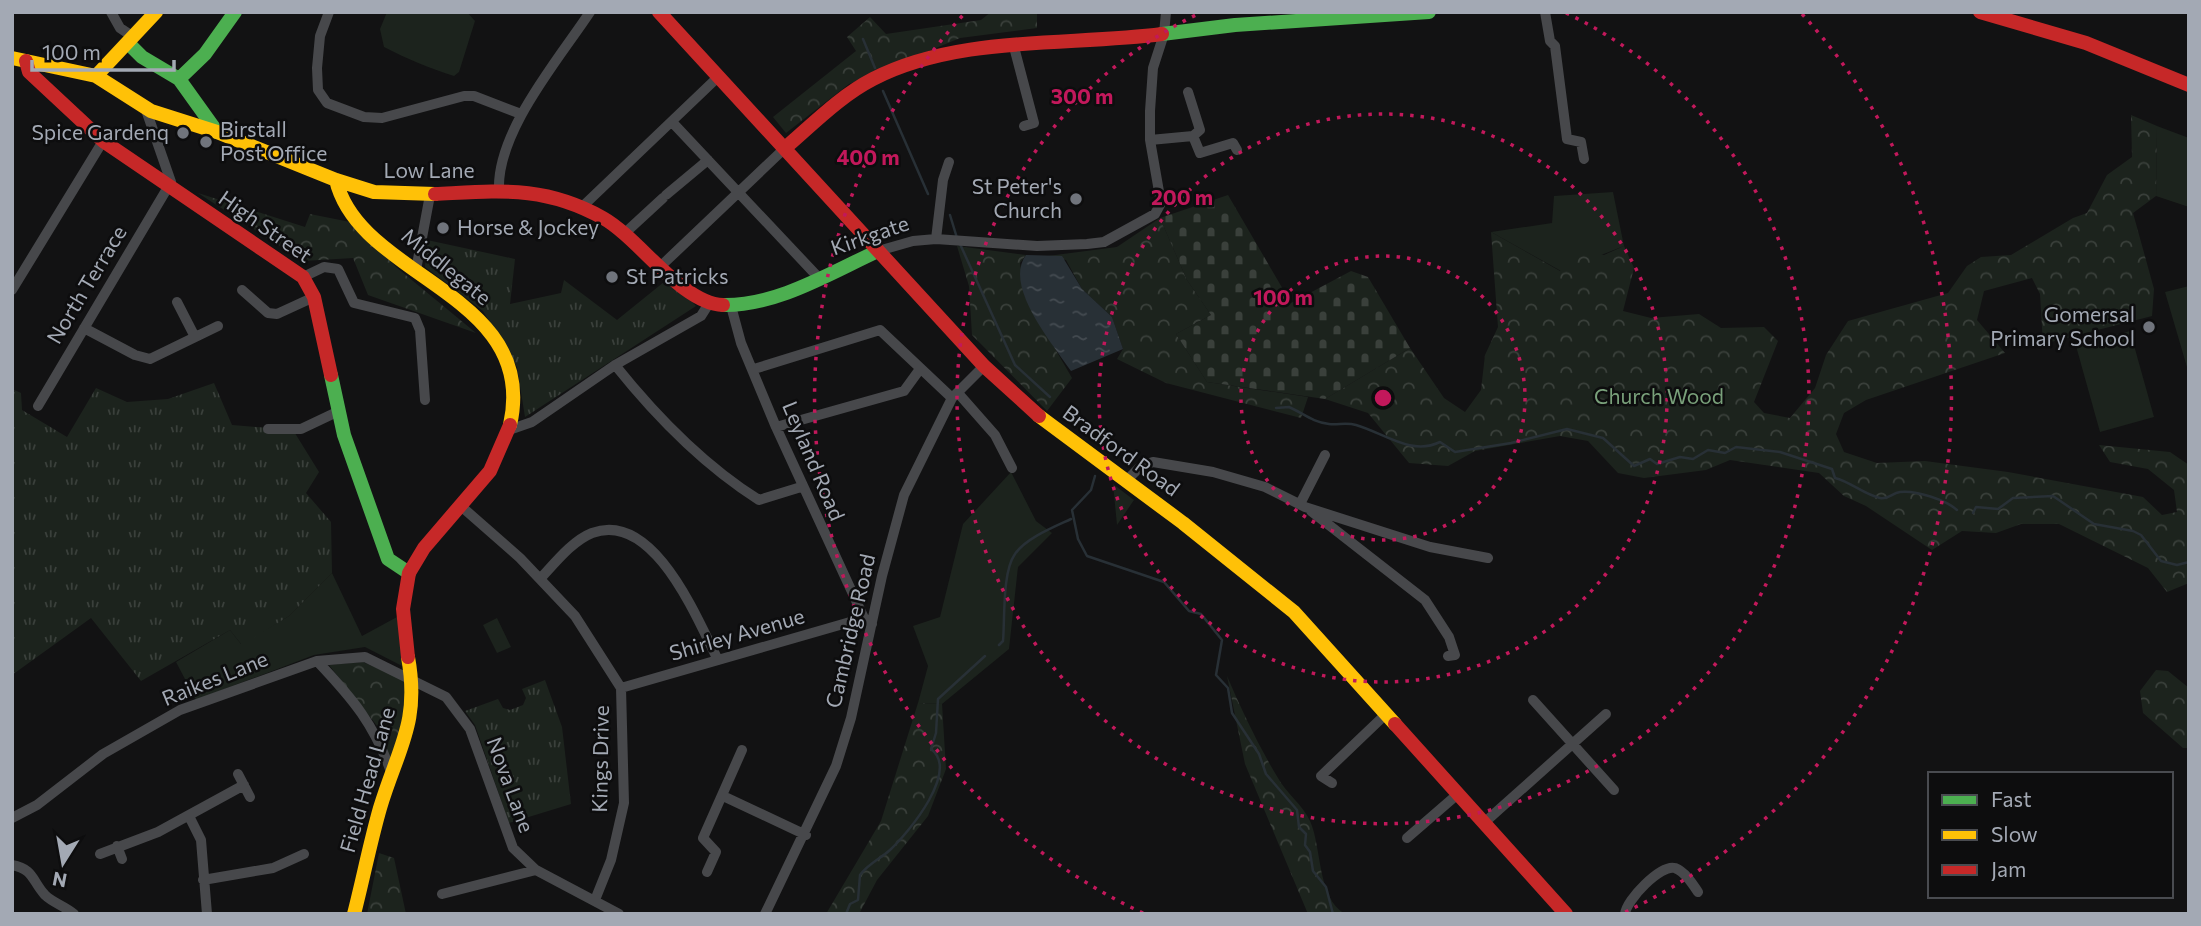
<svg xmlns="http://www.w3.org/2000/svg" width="2201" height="926" font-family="Commissioner,sans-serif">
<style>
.grass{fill:#1c231d}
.forest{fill:url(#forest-crowns)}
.cemetery{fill:url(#cemetery-stones)}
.park{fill:url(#park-tufts)}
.water{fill:url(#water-ripples)}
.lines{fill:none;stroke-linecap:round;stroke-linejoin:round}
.stream{stroke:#283036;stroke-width:2.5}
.street{stroke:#47484b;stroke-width:10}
.fast{stroke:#4caf50;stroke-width:14}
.slow{stroke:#ffc107;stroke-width:14}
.jam{stroke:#c62828;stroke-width:14}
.ring{fill:none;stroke:#c2185b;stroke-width:3.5;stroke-dasharray:3.5 7}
.poi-dot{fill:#70747c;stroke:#0d0d0e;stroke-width:2.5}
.labels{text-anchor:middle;stroke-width:5;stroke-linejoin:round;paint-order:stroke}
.poi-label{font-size:21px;fill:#a3a9b4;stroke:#0d0d0e;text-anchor:start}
.street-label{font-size:21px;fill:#a3a9b4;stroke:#0d0d0e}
.park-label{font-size:21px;fill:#79a07a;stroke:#0d0d0e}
.centre{fill:#c2185b;stroke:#0d0d0e;stroke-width:3.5}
.ring-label{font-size:21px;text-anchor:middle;font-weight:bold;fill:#c2185b;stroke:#0d0d0e;stroke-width:5;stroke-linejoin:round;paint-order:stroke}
</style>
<defs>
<pattern id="forest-crowns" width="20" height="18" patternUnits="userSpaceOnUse" patternTransform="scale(1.75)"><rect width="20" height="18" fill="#1c231d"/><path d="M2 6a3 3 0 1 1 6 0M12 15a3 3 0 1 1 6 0" fill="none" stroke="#3a403b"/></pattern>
<pattern id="cemetery-stones" width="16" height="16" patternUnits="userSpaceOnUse" patternTransform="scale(1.75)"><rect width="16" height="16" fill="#1c231d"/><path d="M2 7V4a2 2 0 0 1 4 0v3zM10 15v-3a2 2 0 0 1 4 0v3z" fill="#3a403b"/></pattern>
<pattern id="park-tufts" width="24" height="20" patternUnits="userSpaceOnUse" patternTransform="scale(1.75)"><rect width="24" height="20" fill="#1c231d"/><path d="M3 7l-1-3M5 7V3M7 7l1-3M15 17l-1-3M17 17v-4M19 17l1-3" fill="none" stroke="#3a403b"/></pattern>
<pattern id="water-ripples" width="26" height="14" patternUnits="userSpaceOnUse" patternTransform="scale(1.75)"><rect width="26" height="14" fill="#283036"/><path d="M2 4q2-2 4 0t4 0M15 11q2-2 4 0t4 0" fill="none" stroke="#444b51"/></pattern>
</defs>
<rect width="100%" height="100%" fill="#121213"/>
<path class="grass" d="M387 12H467L475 21 459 72 454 76C429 68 407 59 384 47L380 29Z
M2157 126 2189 138V207L2156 196Z
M1613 192 1624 246 1561 271 1491 232 1552 223 1554 196Z
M2189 286V374L2165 292Z
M2130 331 2154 417 2100 432 2076 346Z
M1011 472 1036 521 1052 533 1018 567 1009 649 942 704 918 703 928 666 913 626 940 617 963 524Z
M1113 484 1134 500 1117 525Z
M332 573 362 636 397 617 406 668 365 647 314 655 196 700 176 662 230 630 241 644 289 616Z
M497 618 511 647 497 653 483 625Z"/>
<path class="forest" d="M991 12H1037V28L960 38 849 84 786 133 773 117 856 51 847 37 870 17 886 34 981 20Z
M2131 115 2157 126 2156 196 2133 213 2154 289 2152 316 2043 344 2040 294 2032 278 1984 291 1977 320 2005 353 1866 400 1844 413 1836 434 1844 452 1877 463 1925 461 2008 472 2143 497 2162 515 2177 512 2174 490 2148 469 2110 462 2099 445 2170 452 2189 465V583L2167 592 2148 568 2059 524H2021L1996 533 1962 531 1932 550 1866 506 1844 496 1819 473 1730 460 1706 470 1644 478 1618 473 1588 441 1560 436 1475 451 1448 466 1409 463 1368 413 1325 399 1410 348 1444 398 1465 412 1481 390 1485 355 1498 327 1491 232 1560 271 1577 248 1604 255 1624 246 1634 268 1623 311 1651 318 1699 314 1721 328 1764 327 1778 341 1754 402 1764 413 1790 418 1815 388 1826 355 1848 321 1948 293 1967 266 1981 257 2011 255 2073 218 2087 213 2107 175 2132 157Z
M198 193 305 227 310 214 355 223 396 267 476 333 368 295 353 258 303 261Z
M1160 218 1187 280 1211 315 1176 334 1207 382 1308 397 1301 418 1166 383 1117 359 1123 349 1112 317 1082 289 1066 260 1048 256 1117 247Z
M957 246 1026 255 1020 263 1025 297 1072 378 1047 411 972 335 969 286Z
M363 662 411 683 407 719 392 766 382 732 329 665Z
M2156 670 2168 671 2189 688V748H2183L2143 713 2140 691Z
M1227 676C1242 711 1258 745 1278 778 1286 793 1303 805 1310 821 1322 848 1317 898 1345 914H1308L1245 764Z
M918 703 942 704 946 769 928 816 877 880 859 914H826L881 821Z
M379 853 394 858 406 914H367Z"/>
<path class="cemetery" d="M1228 195 1291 303 1351 271 1368 277 1410 348 1325 399 1207 382 1176 334 1211 315 1187 280 1160 218Z"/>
<path class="park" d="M427 240 515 259 510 304 561 293 564 280 617 320 669 278 696 306 525 417 517 367 483 311 425 267Z
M214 383 232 425 293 430 319 472 306 493 331 522 332 573 289 616 242 645 230 630 141 681 91 618 12 675V389L21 393 22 410 67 437 96 388 127 402 168 399Z
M545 680 562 727 571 804 509 823 475 725 465 711 498 699 503 708 510 710 523 705 526 698 522 689Z"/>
<path class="water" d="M1026 255 1062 256 1082 289 1112 317 1123 349 1071 371C1053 344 1003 286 1026 255Z"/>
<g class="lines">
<path class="stream" d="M863 39 875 68
M883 91 928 194
M950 215 957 238
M960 244 1015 365 1050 397
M1276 408 1289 407C1303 413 1312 422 1329 424 1339 425 1346 422 1356 425 1384 433 1411 456 1440 442L1455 452 1511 443 1567 429 1603 438 1634 466 1650 459 1657 464 1680 457 1693 459 1708 450 1725 453 1736 447 1780 452 1832 469 1835 478C1851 482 1863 494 1880 498 1888 500 1892 493 1900 492 1916 490 1946 500 1957 510
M1095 476 1091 490 1072 510 1078 539 1087 556 1164 582 1189 611 1201 614 1222 640 1216 675 1228 688 1232 713 1259 754 1266 774 1297 810 1299 827 1306 834 1305 845 1310 852 1313 871 1326 887 1333 914
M1973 513 1976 507 1998 509 2013 498 2053 496 2094 524 2133 531 2141 535 2161 561 2177 565 2189 562
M999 645 1003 641C1005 619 1002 572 1015 554 1026 538 1054 527 1071 519
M846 914 850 904 858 900 860 875C868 864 880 859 890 850 909 832 960 771 931 749L936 733 938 699 985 656"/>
<path class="street" d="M111 12 120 28 132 36
M329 12 320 36 317 68 318 90 327 103 364 117 382 118 464 96H474L521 114
M1545 12 1550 41 1555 46 1567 139 1581 142 1584 159
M1014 47 1034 123 1024 126
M1188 92 1200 130 1193 136 1200 153 1233 143 1237 150
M672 122 818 277
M1150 140 1193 136
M499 191C496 132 559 59 590 12
M666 195 708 160
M582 207 718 77
M625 233 663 198
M936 239 943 180 949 162
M878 251 913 241 936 239 1037 246 1087 244 1104 242 1155 214 1161 203 1150 140V111L1153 68 1164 34 1166 12
M662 265 785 148
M416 270 430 195
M303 277 324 267 338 269 354 303 415 318 420 330 425 400
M12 290 103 141
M242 290 268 313 277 314 314 297
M177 302 195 337
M731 306 741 343 776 427 864 618 872 624
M84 328 135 355 150 359 218 326
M615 365C655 415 705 466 759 500L801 487
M754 369 880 330 952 398
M958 393 995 435 1012 468
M38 406 171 182 145 107
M776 427 904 391 920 369
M268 429H301L339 411
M509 430 532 422 615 365 701 316 708 305
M1126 481 1141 466 1153 462 1213 472 1265 487 1305 507 1430 547 1488 558
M1300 504 1325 455
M462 507 520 558 575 616 621 688 624 803 611 860 595 900
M1311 511 1425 600 1449 637 1455 655 1448 656
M540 579C555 563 572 541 592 533 654 510 697 619 718 660
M317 661C353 699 375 725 392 775
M621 688 864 618
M1533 700 1614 790
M238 774 250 797
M1332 783 1321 776 1387 713
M723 796 806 835
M189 816 201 840 207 914
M12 818 37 805 103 754 180 710 317 661 365 657 446 697 470 729 513 848 536 870 619 914
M1485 822 1606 714
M1407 838 1459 793
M117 846 122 859
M100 854 158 832 244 785
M12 865C34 869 32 881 45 895 53 903 65 906 74 914
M707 872 716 852 703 838 742 750
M203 880 273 868 304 854
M442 894 536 870
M765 914 836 766 851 718 882 576 904 495 952 398 984 366
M1625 914C1626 900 1661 864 1675 868 1685 872 1692 883 1698 892"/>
<path class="fast" d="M1162 34 1235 25 1429 12
M129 44 142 57 179 79 217 132
M179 79 205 54 235 12
M723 305C777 306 830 273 878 251
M331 375 344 435 388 559 409 573"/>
<path class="slow" d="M12 58 96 76 151 111 217 132 336 180 374 192 435 194
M96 76 156 12
M336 180C359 279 540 293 510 425
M1039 416 1183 523 1294 612 1395 724
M354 914C363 879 370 843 380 808 398 748 420 723 408 657"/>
<path class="jam" d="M659 12 984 366 1039 416
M1980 12 2086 43 2189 85
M26 61 29 72 103 141 303 277 314 297 331 375
M785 148C813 124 840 96 873 79 958 35 1069 46 1162 34
M435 194C499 191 544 185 603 218 640 239 681 303 723 305
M408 657 403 609 409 573 424 548 490 471 510 425
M1395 724 1566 914"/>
</g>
<g class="ring">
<circle cx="1383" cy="398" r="142"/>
<circle cx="1383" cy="398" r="284"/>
<path d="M1566 13A426 426 0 1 1 1200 13"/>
<path d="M1143 913A568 568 0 0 1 964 14M1802 14A568 568 0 0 1 1623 913"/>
</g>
<g class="poi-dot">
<circle cx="183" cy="133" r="7"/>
<circle cx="206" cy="142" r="7"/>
<circle cx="1076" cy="199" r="7"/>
<circle cx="443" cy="228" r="7"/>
<circle cx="612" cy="277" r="7"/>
<circle cx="2149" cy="327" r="7"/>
</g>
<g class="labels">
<g class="poi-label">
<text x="220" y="137">Birstall<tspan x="220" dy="24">Post Office</tspan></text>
<text x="169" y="140" text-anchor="end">Spice Gardenq</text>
<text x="1062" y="194" text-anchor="end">St Peter's<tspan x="1062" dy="24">Church</tspan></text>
<text x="457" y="235">Horse &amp; Jockey</text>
<text x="626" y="284">St Patricks</text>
<text x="2135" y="322" text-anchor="end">Gomersal<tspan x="2135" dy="24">Primary School</tspan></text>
</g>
<g class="street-label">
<text x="429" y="178">Low Lane</text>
<text transform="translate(265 227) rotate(35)" y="7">High Street</text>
<text transform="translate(870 236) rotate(-19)" y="7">Kirkgate</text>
<text transform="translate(446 267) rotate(39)" y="7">Middlegate</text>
<text transform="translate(87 285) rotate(-59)" y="7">North Terrace</text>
<text transform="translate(1121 451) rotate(36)" y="7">Bradford Road</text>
<text transform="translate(813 461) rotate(67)" y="7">Leyland Road</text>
<text transform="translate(851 631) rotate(-77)" y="7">Cambridge Road</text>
<text transform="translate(737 635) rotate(-16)" y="7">Shirley Avenue</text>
<text transform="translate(215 679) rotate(-22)" y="7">Raikes Lane</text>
<text transform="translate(601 759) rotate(-89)" y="7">Kings Drive</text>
<text transform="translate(368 780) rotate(-74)" y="7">Field Head Lane</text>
<text transform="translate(510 785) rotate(70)" y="7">Nova Lane</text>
</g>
<g class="park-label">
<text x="1659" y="404">Church Wood</text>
</g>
</g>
<circle cx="1383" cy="398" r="10" class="centre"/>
<g class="ring-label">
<text x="1082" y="104">300 m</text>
<text x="868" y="165">400 m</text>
<text x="1182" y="205">200 m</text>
<text x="1283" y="305">100 m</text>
</g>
<rect width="2201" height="926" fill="none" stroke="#a3a9b4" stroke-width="28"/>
<rect x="1928" y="772" width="245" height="126" fill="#0d0d0e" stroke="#494b50" stroke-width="2"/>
<rect x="1942" y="795" width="35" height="10" fill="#4caf50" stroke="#494b50" stroke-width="2"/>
<text x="1991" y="807" font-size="21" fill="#a3a9b4">Fast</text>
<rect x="1942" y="830" width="35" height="10" fill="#ffc107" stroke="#494b50" stroke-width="2"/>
<text x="1991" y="842" font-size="21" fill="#a3a9b4">Slow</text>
<rect x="1942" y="865" width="35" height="10" fill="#c62828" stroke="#494b50" stroke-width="2"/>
<text x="1991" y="877" font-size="21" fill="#a3a9b4">Jam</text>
<g transform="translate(63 863) rotate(191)" stroke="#0d0d0e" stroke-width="5" paint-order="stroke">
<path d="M0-5L12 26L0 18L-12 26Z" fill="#a3a9b4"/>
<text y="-10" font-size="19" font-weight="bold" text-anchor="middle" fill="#a3a9b4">N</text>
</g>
<path d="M32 60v10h142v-10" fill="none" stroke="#a3a9b4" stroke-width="3.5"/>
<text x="42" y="60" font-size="21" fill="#a3a9b4" stroke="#0d0d0e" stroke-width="5" paint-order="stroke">100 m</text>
</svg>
